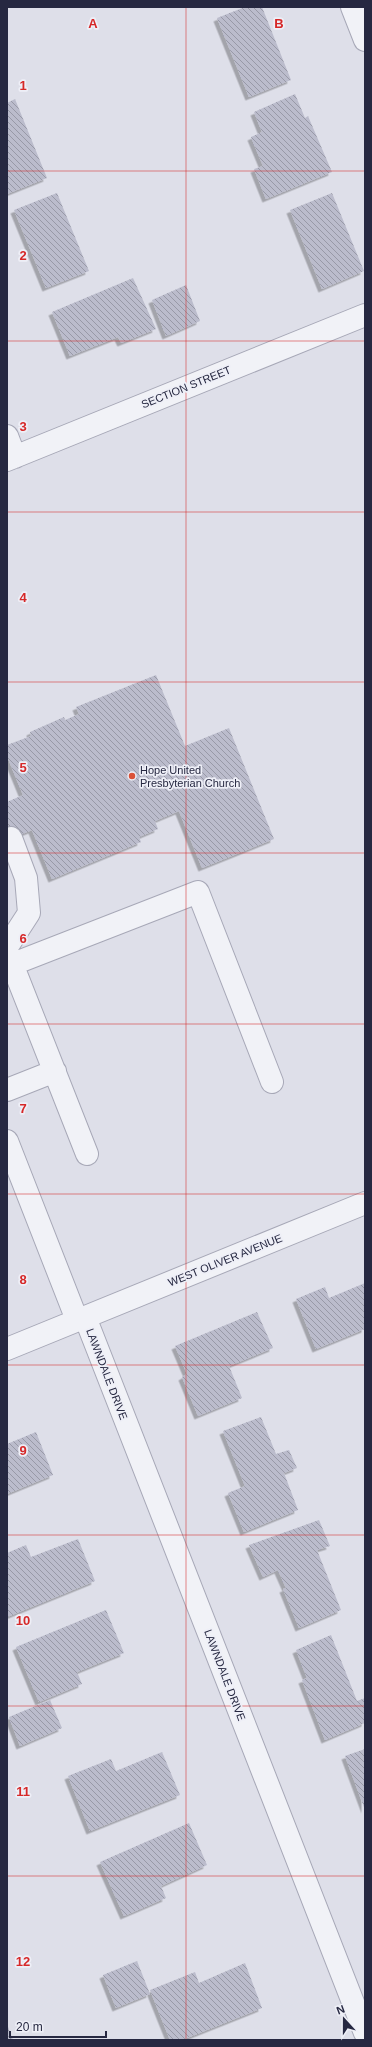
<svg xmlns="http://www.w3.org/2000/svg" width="372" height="2047" font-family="Helvetica,sans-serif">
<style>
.building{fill:url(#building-back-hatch);filter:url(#shadow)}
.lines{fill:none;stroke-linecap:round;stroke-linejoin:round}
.minor-casing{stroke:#a7a8b7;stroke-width:24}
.minor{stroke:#f1f2f7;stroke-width:22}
.grid{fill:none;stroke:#d62828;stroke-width:1;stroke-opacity:0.55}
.poi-dot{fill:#da5138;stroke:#eeeff7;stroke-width:1.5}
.labels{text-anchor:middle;stroke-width:3.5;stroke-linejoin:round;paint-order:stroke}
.street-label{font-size:11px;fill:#262841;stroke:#eeeff7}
.poi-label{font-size:11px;fill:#262841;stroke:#eeeff7;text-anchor:start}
.grid-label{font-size:13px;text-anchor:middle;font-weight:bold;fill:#d62828;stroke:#eeeff7;stroke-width:3.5;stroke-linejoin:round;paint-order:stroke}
</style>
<defs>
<pattern id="building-back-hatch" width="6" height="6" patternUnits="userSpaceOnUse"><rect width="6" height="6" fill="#bbbccc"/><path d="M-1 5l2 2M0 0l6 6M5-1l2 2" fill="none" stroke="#9899a7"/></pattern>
<filter id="shadow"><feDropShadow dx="-3.5" dy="3.5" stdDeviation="0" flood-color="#0004"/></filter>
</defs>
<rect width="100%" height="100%" fill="#dedfe9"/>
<path class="building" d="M245 7H262L291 80 249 97 217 18Z
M295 94 305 118 308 116 332 172 266 199 254 169 263 166 251 137 262 132 254 112Z
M15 99 47 178 7 194V103Z
M57 193 89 271 46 288 14 210Z
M332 193 364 271 322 289 290 210Z
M133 278 156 329 121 343 118 337 70 356 52 312Z
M186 285 200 321 166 336 152 300Z
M156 675 185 746 229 728 274 839 202 868 179 811 155 821 158 829 139 837 141 842 52 879 32 830 7 840V802L23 795 7 756V745L31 736 30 732 64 717 65 720 79 714 76 707Z
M365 1283V1329L316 1349 296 1299 325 1287 329 1298Z
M257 1312 273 1348 229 1366 242 1398 198 1416 182 1377 187 1374 175 1346Z
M261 1417 276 1454 289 1450 297 1468 284 1473 298 1510 244 1532 228 1493 245 1486 223 1431Z
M36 1432 53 1475 7 1494V1444Z
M319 1520 330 1546 317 1550 341 1610 299 1628 283 1589 286 1588 278 1570 263 1577 249 1545Z
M78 1539 95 1581 7 1617V1553L26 1545 31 1557Z
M106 1610 124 1653 77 1672 82 1684 39 1702 16 1647Z
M331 1635 357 1701 365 1698V1723L325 1740 302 1680 307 1678 296 1650Z
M50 1700 62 1728 20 1746 9 1717Z
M365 1749V1810L345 1756Z
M162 1752 180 1795 90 1831 68 1776 111 1759 116 1771Z
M189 1823 207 1865 161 1886 166 1898 124 1916 100 1862Z
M137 1961 150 1994 116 2008 103 1975Z
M245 1963 262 2008 182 2040H170L150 1990 195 1972 199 1983Z
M7 2024 13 2040H7Z"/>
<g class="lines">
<defs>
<path id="minor" d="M352 7 365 40
M7 436 15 457
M7 460 365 315
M7 947 29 913 26 878 11 838
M7 951 87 1154
M13 964 198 892 272 1082
M7 1090 55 1071
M7 1141 77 1320
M85 1317 365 2033
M7 1349 365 1203"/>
</defs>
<use href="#minor" class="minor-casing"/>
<use href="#minor" class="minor"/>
</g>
<path class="grid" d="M186 7V2040M7 171H365M7 341H365M7 512H365M7 682H365M7 853H365M7 1024H365M7 1194H365M7 1365H365M7 1535H365M7 1706H365M7 1876H365"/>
<circle class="poi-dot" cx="132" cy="776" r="4"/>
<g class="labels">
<g class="street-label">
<text transform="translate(186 387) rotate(-22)" y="4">SECTION STREET</text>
<text transform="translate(225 1260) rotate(-22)" y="4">WEST OLIVER AVENUE</text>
<text transform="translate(107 1374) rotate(69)" y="4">LAWNDALE DRIVE</text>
<text transform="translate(225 1675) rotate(69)" y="4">LAWNDALE DRIVE</text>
</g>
<g class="poi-label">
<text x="140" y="774">Hope United<tspan x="140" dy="13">Presbyterian Church</tspan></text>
</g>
</g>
<g class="grid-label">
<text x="93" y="28">A</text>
<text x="279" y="28">B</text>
<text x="23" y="90">1</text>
<text x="23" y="260">2</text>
<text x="23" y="431">3</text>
<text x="23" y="602">4</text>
<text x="23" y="772">5</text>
<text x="23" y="943">6</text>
<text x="23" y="1113">7</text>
<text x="23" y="1284">8</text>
<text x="23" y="1455">9</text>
<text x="23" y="1625">10</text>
<text x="23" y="1796">11</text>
<text x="23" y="1966">12</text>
</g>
<rect width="372" height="2047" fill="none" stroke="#262841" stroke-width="16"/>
<g transform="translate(344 2019) rotate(339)" stroke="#eeeff7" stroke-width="3" paint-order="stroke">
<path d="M0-3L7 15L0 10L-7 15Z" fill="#262841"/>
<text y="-6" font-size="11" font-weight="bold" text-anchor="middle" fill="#262841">N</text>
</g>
<path d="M10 2031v6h96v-6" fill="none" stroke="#262841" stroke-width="2"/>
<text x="16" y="2031" font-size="12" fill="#262841" stroke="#eeeff7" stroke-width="3" paint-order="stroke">20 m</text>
</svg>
